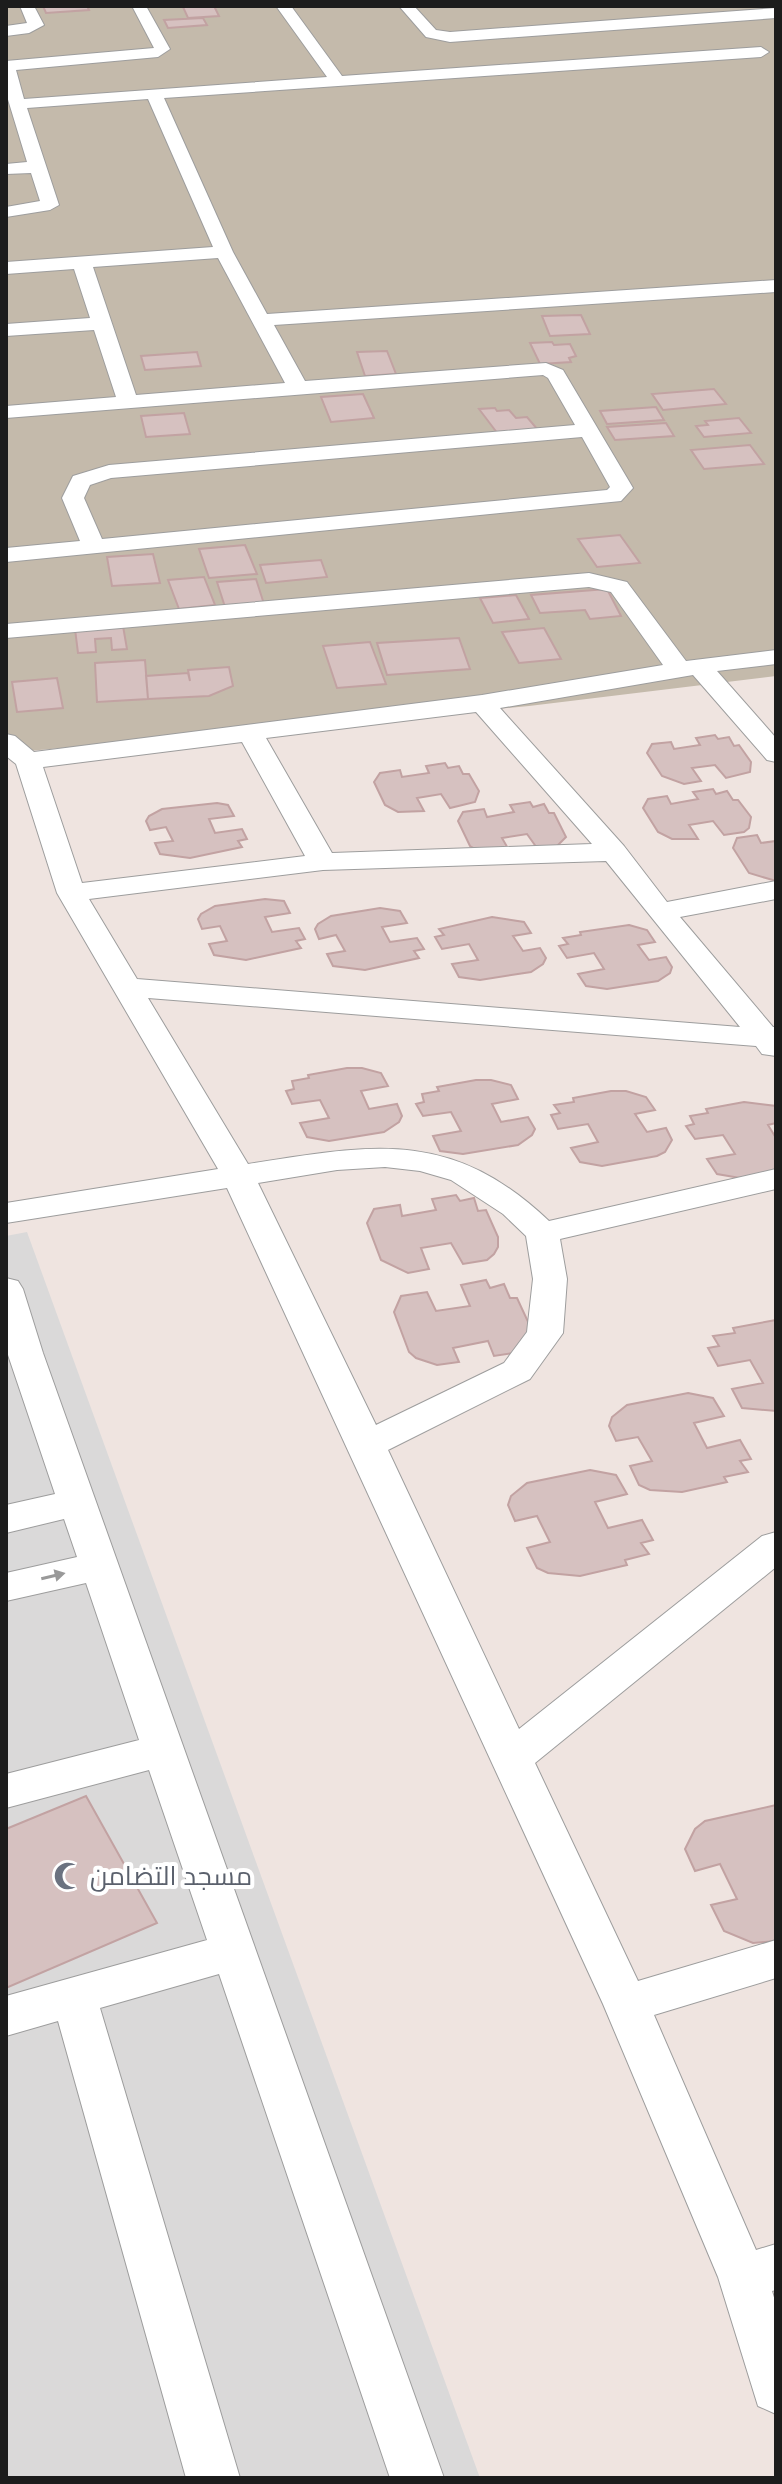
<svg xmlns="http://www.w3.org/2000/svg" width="782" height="2484" font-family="Poppins,Cairo,sans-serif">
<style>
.residential{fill:#dad9d9}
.construction{fill:#c4baab}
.building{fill:#d6c1c0;stroke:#c2a2a2;stroke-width:2}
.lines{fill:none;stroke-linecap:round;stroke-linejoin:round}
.minor-casing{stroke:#9d9d9d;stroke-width:2}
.minor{fill:#fff;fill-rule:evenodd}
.oneway{fill:#999}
.labels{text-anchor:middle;stroke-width:8;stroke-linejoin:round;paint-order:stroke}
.near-worship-label{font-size:26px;fill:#5b616d;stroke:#fff;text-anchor:start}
</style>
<rect width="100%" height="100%" fill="#efe4e0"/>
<path class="residential" d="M27 1232 480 2478H6V1236Z"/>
<path class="construction" d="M6 6H776V676L529 706 6 753Z"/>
<path class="building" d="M43 6H87L89 10 46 13Z
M214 6 219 16 188 18 183 7Z
M203 18 207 25 168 28 164 20Z
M581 315 590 334 550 336 542 316Z
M552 342 554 345 570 344 576 356 569 358 571 362 540 364 530 343Z
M387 351 396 374 365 376 357 352Z
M197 352 201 366 145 370 141 356Z
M714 389 726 404 663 410 652 394Z
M363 394 374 418 331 422 321 397Z
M656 407 664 420 607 424 600 411Z
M495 408 497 411 509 410 516 418 527 417 538 430 498 434 479 409Z
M184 413 190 434 146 437 141 416Z
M739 418 751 433 704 437 696 426 708 425 705 421Z
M666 423 674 436 615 440 607 427Z
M750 445 764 464 704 469 691 450Z
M620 535 640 563 597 567 578 539Z
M245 545 257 574 209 578 199 549Z
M153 554 160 583 112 586 107 557Z
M321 560 327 577 266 583 260 565Z
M204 577 215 605 179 609 168 580Z
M256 579 264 604 225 607 217 582Z
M607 589 621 616 590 619 585 610 540 613 531 595Z
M516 595 529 619 493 623 480 598Z
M123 626 127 649 112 650 111 638 95 639 96 652 78 653 75 629Z
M544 628 561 659 519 663 502 632Z
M459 638 470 669 387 675 377 643Z
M370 642 386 684 337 688 323 646Z
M145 660 148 699 97 702 95 663Z
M229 667 233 686 209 696 148 699 146 676 188 673 190 681 188 670Z
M57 678 63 708 17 712 12 682Z
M715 735 718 739 729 737 734 746 739 745 751 762 750 772 726 778 715 765 692 768 701 781 684 784 662 776 647 753 652 744 671 742 674 749 700 745 696 738Z
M445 763 448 768 459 766 463 774H469L479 791 475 802 450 808 441 794 417 798 424 811 398 812 385 805 374 782 380 773 400 770 402 777 429 773 426 766Z
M713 789 716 794 727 791 733 800H738L751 817 749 828 744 832 724 835 713 821 689 825 698 839H672L658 832 643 808 648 799 667 796 671 804 698 799 693 792Z
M530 802 533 807 544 804 549 813H554L566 837 557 846 537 848 527 834 502 838 510 852 477 850 470 846 458 821 463 812 484 809 487 817 514 812 510 805Z
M217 803 228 805 234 816 209 819 215 833 242 829 247 839 238 841 242 847 190 858 160 854 155 843 173 841 166 827 150 830 146 821 149 816 162 809Z
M757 835 761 843 776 841V881L749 873 733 848 737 838Z
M265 899 284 901 290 913 265 917 272 932 299 928 305 939 296 941 301 948 246 960 214 955 209 944 227 941 220 926 202 929 198 919 201 914 215 906Z
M380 908 400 911 407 923 382 927 390 942 417 938 424 949 414 951 419 958 365 970 333 966 327 954 345 951 336 935 319 939 315 929 318 924 331 916Z
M492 917 524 922 531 933 513 936 523 951 540 948 546 958 543 964 531 972 480 980 459 977 452 964 478 960 469 944 442 949 435 937 444 935 439 929Z
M629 925 647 930 655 942 638 945 649 960 666 957 672 967 670 973 658 981 607 989 586 986 578 974 604 969 594 953 567 958 559 946 568 944 563 938 581 935 580 932Z
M347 1068H362L381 1073 388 1086 361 1091 369 1109 397 1104 402 1116 399 1122 384 1132 329 1141 307 1137 300 1123 329 1118 320 1100 292 1104 286 1091 294 1089 292 1081 309 1078 308 1075Z
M476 1080H491L511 1085 518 1099 492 1104 501 1122 528 1117 535 1129 532 1135 518 1145 463 1154 440 1151 433 1136 461 1131 451 1112 423 1116 416 1104 424 1102 422 1094 439 1091 437 1087Z
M611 1091H626L646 1097 655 1110 635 1114 647 1132 666 1128 672 1140 665 1152 657 1156 602 1166 580 1162 571 1148 598 1142 588 1124 558 1129 551 1115 560 1113 554 1105 574 1102 573 1098Z
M744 1102 776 1106V1123L768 1125 776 1138V1172L740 1178 717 1174 707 1159 735 1154 723 1135 695 1139 686 1126 694 1124 690 1116 708 1113 706 1109Z
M456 1195 460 1201 474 1198 478 1211 486 1210 498 1237V1247L494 1254 487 1260 463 1264 451 1243 421 1248 429 1269 408 1273 381 1260 367 1223 374 1209 400 1205 402 1216 436 1210 432 1199Z
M486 1280 490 1288 504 1284 510 1298H517L530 1326 520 1352 494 1356 488 1341 453 1348 459 1362 437 1365 416 1358 409 1352 394 1312 401 1296 427 1292 436 1311 470 1306 461 1285Z
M776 1320V1411L742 1408 732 1389 763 1383 750 1360 718 1366 708 1348 719 1346 713 1336 735 1333 733 1328Z
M688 1393 713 1398 724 1416 694 1423 707 1448 740 1440 751 1459 740 1461 748 1472 724 1477 727 1482 682 1492 650 1490 639 1485 630 1466 652 1461 638 1437 616 1441 609 1426 612 1417 627 1405Z
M590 1470 616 1475 627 1494 595 1502 608 1528 642 1520 653 1540 641 1543 649 1554 625 1560 627 1565 580 1576 548 1573 537 1568 527 1548 550 1542 537 1516 515 1521 508 1505 511 1496 527 1483Z
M86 1796 157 1923 6 1988V1829Z
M776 1805V1941L753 1943 724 1931 711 1905 737 1899 720 1864 695 1871 685 1849 695 1829 705 1821Z"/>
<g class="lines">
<defs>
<path id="minor" d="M20 6H34L44 25 29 33 6 36V26L27 23Z
M132 6H146L170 49 158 57 16 70 24 99 327 77 276 6H291L342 76 761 47 769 52 761 57 164 98 233 252 267 314 776 280V292L274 325 305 381 546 363 563 370 633 488 621 501 6 562V548L80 541 62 498 73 476 109 465 575 425 548 378 543 375 6 418V406L116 397 94 330 6 336V324L90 318 74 269 6 274V262L213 247 148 99 27 108 59 205 50 210 6 217V207L40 201 31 173 6 174V164L27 162 6 93V61L154 48ZM218 258 285 383 136 395 93 267ZM582 437 610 487 607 490 102 539 84 498 90 485 111 478Z
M399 6H414L436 30 450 32 776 8V18L450 42 426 37Z
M589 573 627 582 686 661 776 650V664L717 671 776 738V762L767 760 693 675 500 708 624 846 667 902 776 881V899L680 917 773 1027H776V1056L762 1054 756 1046 148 998 248 1164C371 1145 450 1127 549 1221L776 1169V1189L560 1239 567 1279 563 1333 530 1379 388 1450 519 1729 762 1536 776 1532V1567L535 1763 638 1981 776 1940V1978L654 2015 756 2250 776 2244V2290L772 2291 776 2304V2414L758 2406 718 2277 603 2004 227 1188 6 1223V1203L218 1169 57 893 16 764 6 756V734L15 736 34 752 482 695 663 665 611 592 589 587 6 638V624ZM476 712 592 844 332 853 266 738ZM242 742 305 856 82 883 43 767ZM606 861 740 1027 137 979 89 899 323 870ZM385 1167 420 1171 451 1180 503 1214 526 1236 533 1279 527 1332 504 1363 376 1425 258 1183 337 1170Z
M6 1278 18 1281 23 1289 43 1353 444 2478H390L219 1974 100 2008 240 2478H186L58 2021 6 2036V1996L207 1940 149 1770 6 1808V1774L139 1740 86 1583 6 1601V1573L77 1557 64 1519 6 1533V1505L55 1494 6 1349Z"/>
</defs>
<use href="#minor" class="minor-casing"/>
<use href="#minor" class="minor"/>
</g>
<defs><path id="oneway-solid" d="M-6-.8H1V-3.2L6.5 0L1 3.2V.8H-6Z" transform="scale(2)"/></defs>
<use class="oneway" href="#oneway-solid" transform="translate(53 1576) rotate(-13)"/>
<defs>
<symbol id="mosque-bare" viewBox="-9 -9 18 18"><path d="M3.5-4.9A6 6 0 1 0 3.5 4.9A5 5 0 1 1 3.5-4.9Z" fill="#6b7280" stroke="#fff" stroke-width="2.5" paint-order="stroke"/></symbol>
</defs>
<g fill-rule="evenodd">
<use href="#mosque-bare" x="48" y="1856" width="40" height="40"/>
</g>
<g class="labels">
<g class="near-worship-label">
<text x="90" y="1885">مسجد التضامن</text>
</g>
</g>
<rect width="782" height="2484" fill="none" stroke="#1c1c1c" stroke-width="16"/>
</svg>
